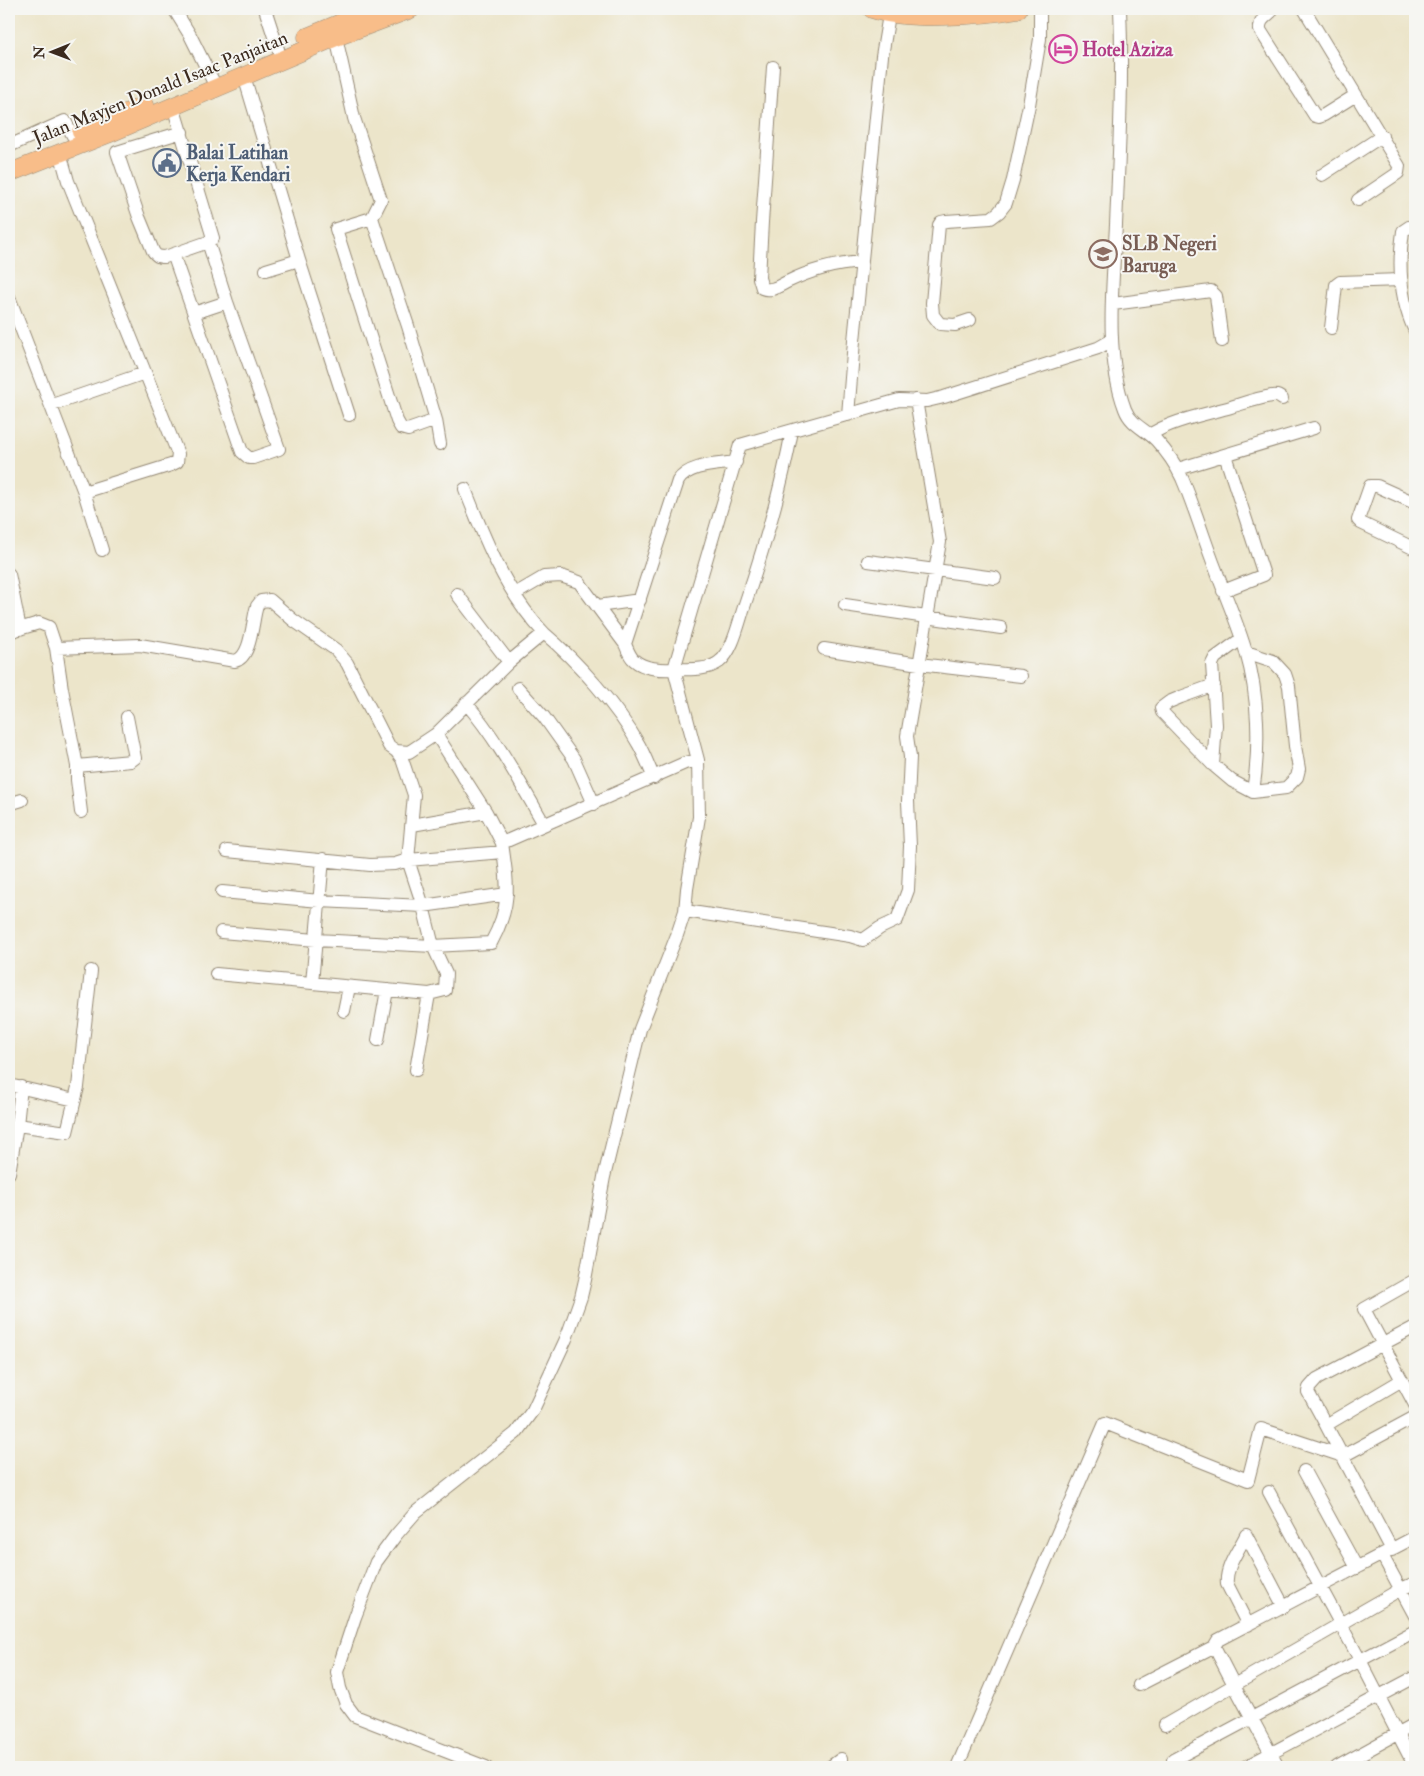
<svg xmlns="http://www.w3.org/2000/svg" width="1424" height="1776" font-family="'IM FELL Double Pica',serif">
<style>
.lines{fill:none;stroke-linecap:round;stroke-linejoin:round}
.minor-casing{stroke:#948874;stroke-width:14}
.highway-casing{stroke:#948874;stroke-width:19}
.minor{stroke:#fff;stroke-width:12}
.highway{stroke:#f8bd89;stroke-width:18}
.labels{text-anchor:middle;stroke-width:4;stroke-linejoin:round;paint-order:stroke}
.hotel-label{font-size:19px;font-weight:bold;fill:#b23c85;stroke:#f6f6f2;text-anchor:start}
.street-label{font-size:19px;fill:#3b2a1e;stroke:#f6f6f2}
.service-label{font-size:19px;font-weight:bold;fill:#4e5e75;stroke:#f6f6f2;text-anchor:start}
.education-label{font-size:19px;font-weight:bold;fill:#785e54;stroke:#f6f6f2;text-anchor:start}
</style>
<rect width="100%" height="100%" fill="#f6f6f2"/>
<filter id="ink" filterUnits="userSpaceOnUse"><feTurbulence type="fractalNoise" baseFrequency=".02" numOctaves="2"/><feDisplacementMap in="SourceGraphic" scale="10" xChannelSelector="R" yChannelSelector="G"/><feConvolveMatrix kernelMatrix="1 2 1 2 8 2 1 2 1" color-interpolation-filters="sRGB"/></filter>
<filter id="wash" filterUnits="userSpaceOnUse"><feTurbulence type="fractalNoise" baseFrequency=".0096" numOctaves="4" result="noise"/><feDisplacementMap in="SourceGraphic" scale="20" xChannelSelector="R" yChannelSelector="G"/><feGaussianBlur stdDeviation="1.12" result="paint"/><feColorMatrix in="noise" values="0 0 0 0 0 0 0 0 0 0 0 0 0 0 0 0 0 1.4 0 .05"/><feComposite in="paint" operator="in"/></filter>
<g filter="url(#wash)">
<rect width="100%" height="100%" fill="#ece5ca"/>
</g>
<g filter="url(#ink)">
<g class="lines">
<defs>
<path id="minor" d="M174 9 190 35 216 87
M265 9 278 49
M1120 9C1123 81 1119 153 1116 225 1113 283 1104 353 1125 409 1131 425 1145 429 1156 440 1166 451 1176 465 1182 478 1195 508 1204 540 1216 570 1226 598 1238 624 1246 652 1259 696 1260 747 1253 792L1232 781 1213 765 1162 712 1161 708 1169 702 1181 697 1214 685
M1304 9 1399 166 1398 173 1358 200
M1271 12C1264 18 1259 21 1260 30L1315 116 1319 117 1324 115 1356 95
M336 37 354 118 381 200 372 218 336 229 397 421 401 428 408 430 436 420 408 326 372 218
M773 67 762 222 759 278 762 288C771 292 779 286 787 282 811 270 835 264 862 262
M244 76 299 260 349 415
M173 106 213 238 208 242 165 257C158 257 156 256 153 251L139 217 117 152 182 132
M9 146 65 121 73 136
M60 152 68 181 178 454 177 462 171 465 84 492
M1322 175 1382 136
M1415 226 1409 227 1403 231C1398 265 1400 300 1415 331
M173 254 242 452 249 458H253L279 449 227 302 208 242
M266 270 299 260
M9 297 84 492 102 550
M1113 304 1211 291 1216 296 1222 341
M194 313 227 302
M970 320 955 325 940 324 933 315 932 303 939 225 941 222 946 221 991 218 999 212 1006 203 1013 180 1029 105 1040 39V9
M1331 328 1336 285 1340 282 1401 280
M52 405 145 373
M848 415 854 341 882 56 890 9
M436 420 440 444
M1150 435C1169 421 1207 414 1231 407 1244 403 1258 398 1272 396 1276 395 1279 396 1282 399
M736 462C717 465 689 464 678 481L625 644C627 649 630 657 634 660 644 669 662 670 674 669 688 669 707 671 719 662 733 652 739 621 745 604 764 548 781 490 792 431
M1178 469 1314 428
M1415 503 1377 486H1370L1358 520 1361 523 1415 549
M868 561 995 578
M9 574 20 629
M1223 591 1264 575 1225 455
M457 594 509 662
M515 594 544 577 561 576 579 582 625 644
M845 605 1001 628
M598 606 640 600
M9 632 39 623 49 627 56 648 140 645 235 661C252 657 252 620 257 606L261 601 270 600 293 620 336 650 347 663 389 746 396 751 409 752 436 734 509 662 544 633C506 593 485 540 465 489
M544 633C577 661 618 707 639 745 645 756 649 767 654 778
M56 648 62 689 77 766V780L81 812
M824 649 919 664 1021 676
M1246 652 1273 661 1285 674 1289 686 1295 746 1299 769 1297 777 1286 788 1253 792
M518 688 544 717 574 759 594 804
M466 703C498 740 520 783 544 824
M436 734 486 812 502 843 685 763 698 760 699 817 687 889 685 911 677 935 640 1029 604 1177 585 1280 581 1297 566 1339 533 1410 516 1433 416 1512 396 1535 376 1562 355 1617 337 1672 340 1688 346 1704 355 1716 486 1767
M698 760 674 669 740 445 899 400 927 401 944 397 1098 348 1112 340
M1213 765 1216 725 1212 664 1215 658 1241 639
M77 766 131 761 135 758 127 717
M9 804 22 800
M412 825 486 812
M227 851 370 865 395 864 408 860 503 852
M222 892 320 901 423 906 507 894
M685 911 850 936 863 940 880 928 897 920 908 890 910 846 908 801 910 757 907 736 940 542 916 400
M221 932 316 940 433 946 491 943C512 905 508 885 502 843
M216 974 429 994 445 990 446 974 433 946 423 906 408 860 414 795 402 759 396 751
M312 983 323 859
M344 1011 349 987
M378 1040 387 990
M416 1070 429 994
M9 1085 75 1100
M17 1125 21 1087
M9 1173 17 1125 67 1132 78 1087 91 971
M1415 1280 1364 1309 1415 1405
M1326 1425 1308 1392 1309 1388 1317 1379 1415 1327
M1304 1471 1357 1568
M1269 1492 1360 1660 1415 1767
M1246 1535C1239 1550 1225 1567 1227 1584L1248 1625
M1246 1535 1284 1607
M1392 1550 1326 1425 1402 1380
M1382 1555 1415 1616
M1139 1685 1215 1646
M1165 1725 1234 1685 1215 1648V1645L1218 1640 1415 1537
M1173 1760 1415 1631
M830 1767 841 1759
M957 1767 1105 1423 1248 1480 1261 1429 1343 1456 1415 1417
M1245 1767 1415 1677
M1278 1767 1234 1685 1401 1589 1415 1583
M1337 1767 1415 1724"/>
<path id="highway" d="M872 9C906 21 982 16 1018 9
M307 37 374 9
M81 132 145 105
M9 173 108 134 336 37 411 9"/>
</defs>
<use href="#minor" class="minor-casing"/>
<use href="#highway" class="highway-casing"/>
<use href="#minor" class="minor"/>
<use href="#highway" class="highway"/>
</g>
</g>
<defs>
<symbol id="hotel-ring" viewBox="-11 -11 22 22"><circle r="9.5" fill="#f6f6f2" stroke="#d1479c" stroke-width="1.5"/><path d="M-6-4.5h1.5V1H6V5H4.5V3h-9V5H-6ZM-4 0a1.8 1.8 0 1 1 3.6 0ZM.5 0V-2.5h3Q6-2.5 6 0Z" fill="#d1479c"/></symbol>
<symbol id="civic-ring" viewBox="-11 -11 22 22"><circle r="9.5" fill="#f6f6f2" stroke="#5c6f8a" stroke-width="1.5"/><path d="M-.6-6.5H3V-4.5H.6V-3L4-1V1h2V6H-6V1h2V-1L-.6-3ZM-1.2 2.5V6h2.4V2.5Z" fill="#5c6f8a"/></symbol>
<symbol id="school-ring" viewBox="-11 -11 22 22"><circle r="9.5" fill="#f6f6f2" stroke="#8d6e63" stroke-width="1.5"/><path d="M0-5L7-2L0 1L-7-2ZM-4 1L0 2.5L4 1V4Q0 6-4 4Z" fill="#8d6e63"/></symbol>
</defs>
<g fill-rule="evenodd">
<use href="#hotel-ring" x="1047" y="33" width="32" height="32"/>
<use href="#civic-ring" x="151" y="147" width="32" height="32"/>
<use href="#school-ring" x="1087" y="238" width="32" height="32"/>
</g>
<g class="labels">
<g class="hotel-label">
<text x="1082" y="56">Hotel Aziza</text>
</g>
<g class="street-label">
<text transform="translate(160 87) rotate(-22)" y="7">Jalan Mayjen Donald Isaac Panjaitan</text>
</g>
<g class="service-label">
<text x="186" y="159">Balai Latihan<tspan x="186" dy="22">Kerja Kendari</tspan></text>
</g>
<g class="education-label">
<text x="1122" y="250">SLB Negeri<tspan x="1122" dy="22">Baruga</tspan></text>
</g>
</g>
<rect width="1424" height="1776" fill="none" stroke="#f6f6f2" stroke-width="30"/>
<g transform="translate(52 52) rotate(269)" stroke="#f6f6f2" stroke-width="4" paint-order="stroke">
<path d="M0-4L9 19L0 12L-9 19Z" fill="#3b2a1e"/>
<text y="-8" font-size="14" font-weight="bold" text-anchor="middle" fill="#3b2a1e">N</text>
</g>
</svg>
